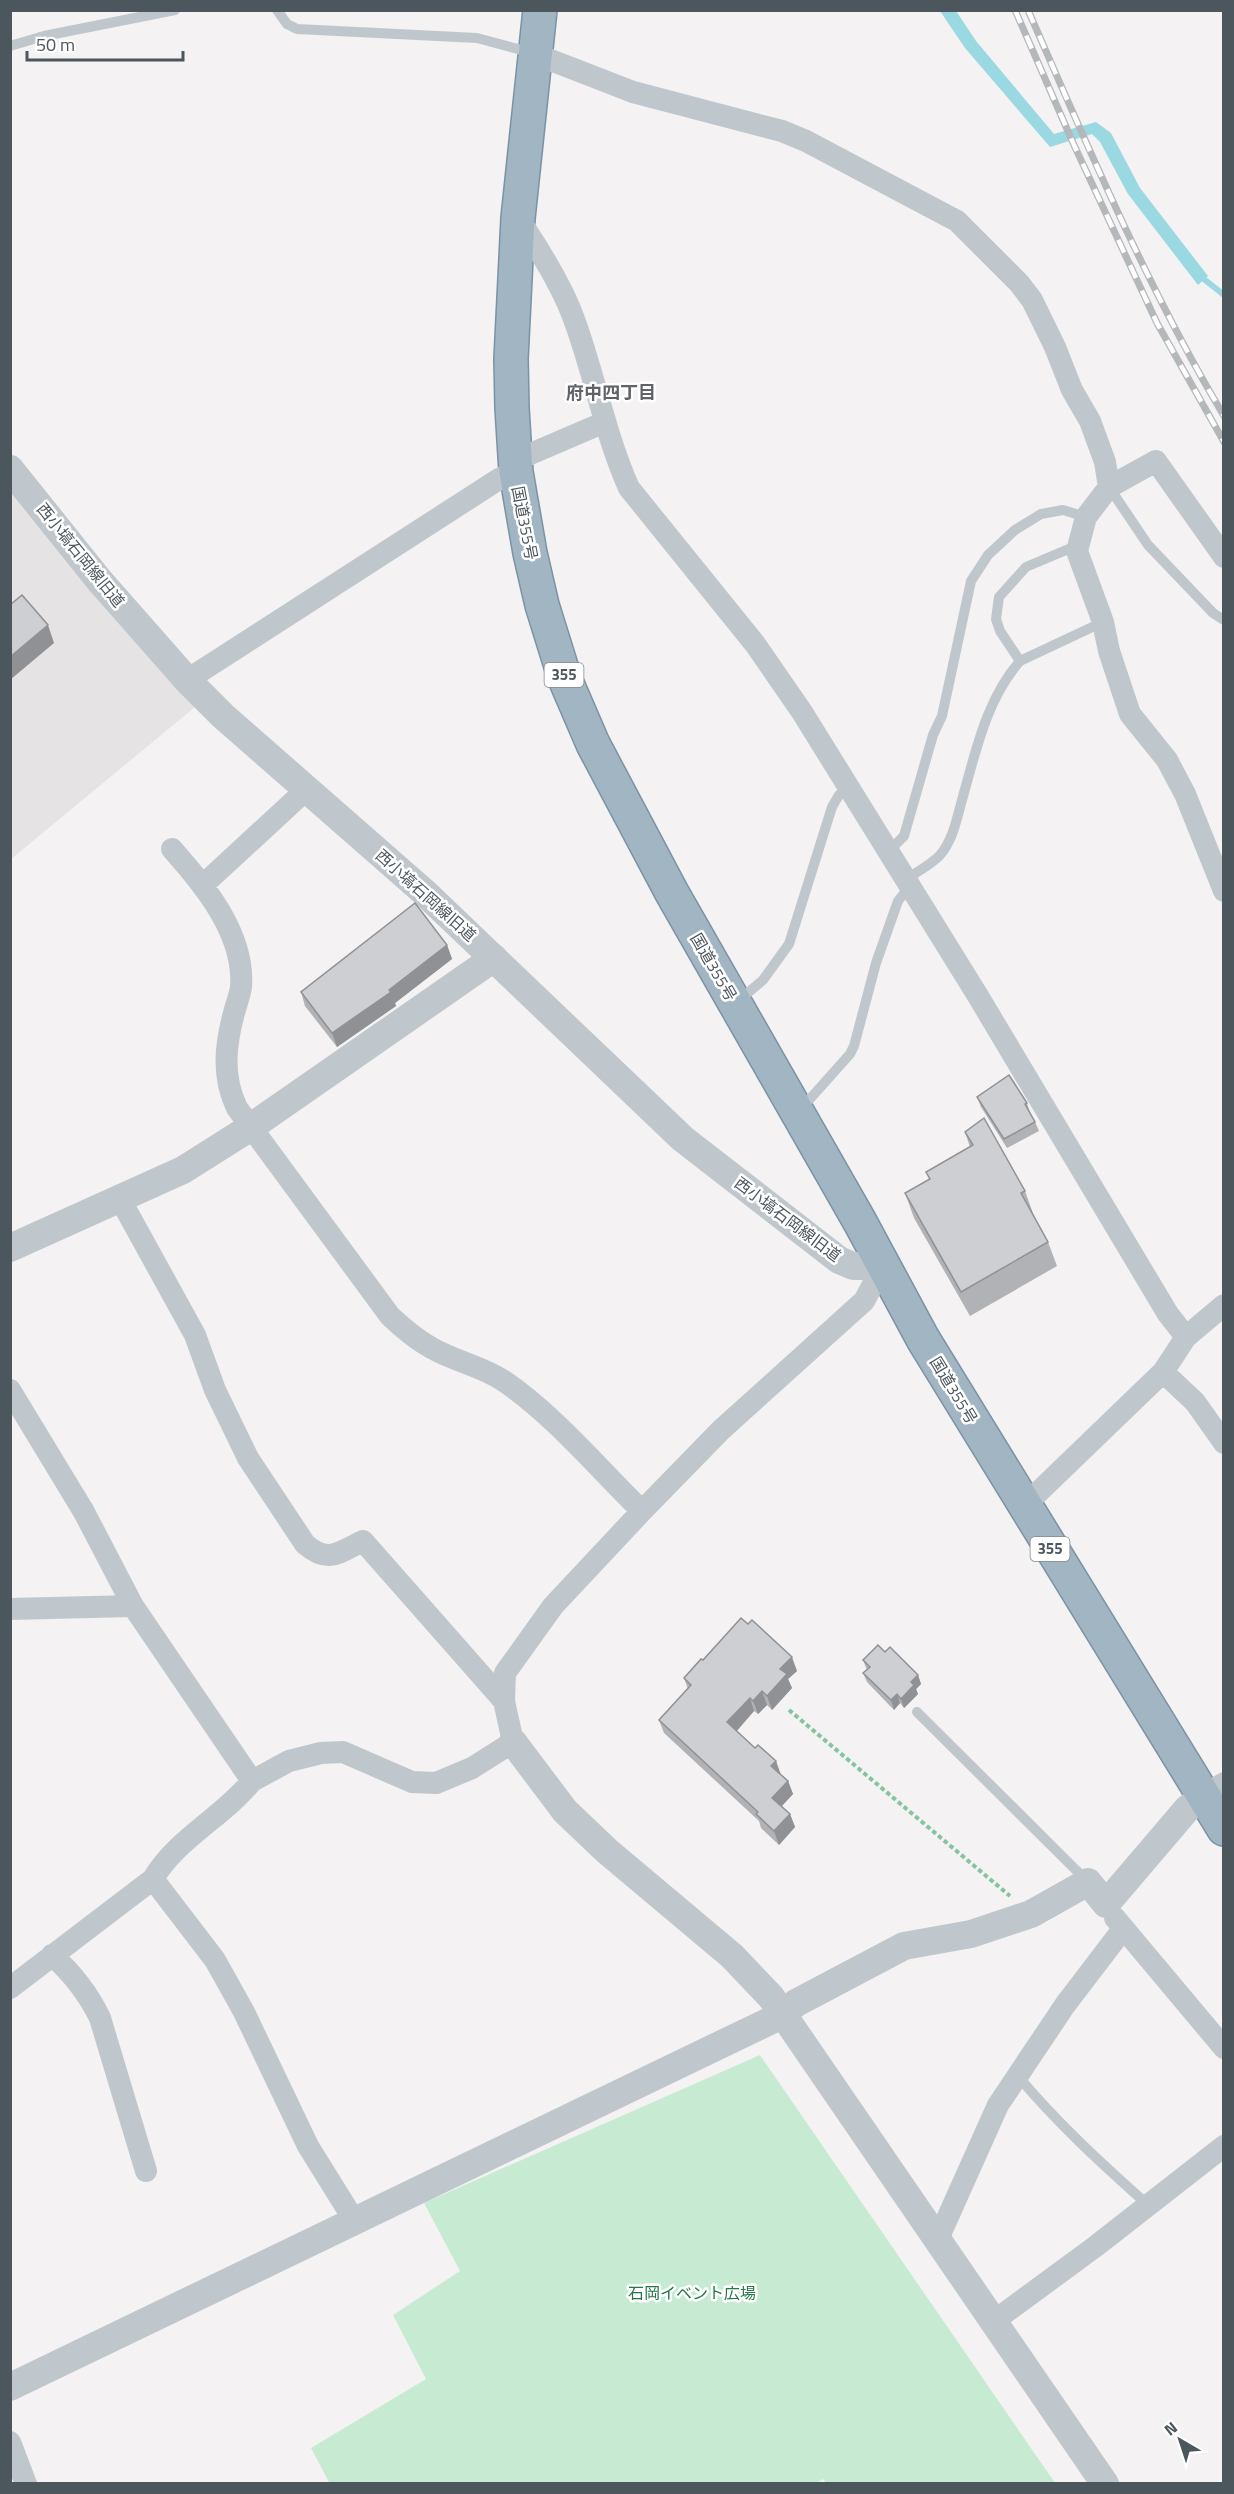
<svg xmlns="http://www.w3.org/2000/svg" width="1234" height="2494" font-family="'Titillium Web','Noto Sans JP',sans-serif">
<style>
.education{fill:#e5e3e3}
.green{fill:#c7ebd2}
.water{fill:#9ad8e2}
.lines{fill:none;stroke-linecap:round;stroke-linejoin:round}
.stream{stroke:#9ad8e2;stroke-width:6}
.trunk-casing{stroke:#7b92a5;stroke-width:36}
.path{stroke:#83c5a0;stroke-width:4;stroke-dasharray:4.5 3;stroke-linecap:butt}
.service{stroke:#c0c7cc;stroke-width:10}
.minor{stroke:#c0c7cc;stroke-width:22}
.tertiary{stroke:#c0c7cc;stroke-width:28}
.trunk{stroke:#a2b5c2;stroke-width:33}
.rail-casing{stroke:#b5b8bb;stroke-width:7}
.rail{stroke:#fff;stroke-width:4.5;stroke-dasharray:14;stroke-linecap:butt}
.wall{fill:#b0b2b5}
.shaded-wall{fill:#909194}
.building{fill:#cdcfd3;stroke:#909194;stroke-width:1.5}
.labels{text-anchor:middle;stroke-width:5;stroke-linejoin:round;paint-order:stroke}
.shield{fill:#fff;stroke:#82898e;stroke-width:1.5}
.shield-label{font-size:15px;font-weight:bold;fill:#4c565d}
.street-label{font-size:16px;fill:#4c565d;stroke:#fff}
.park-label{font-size:16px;fill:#247648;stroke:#fff}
.neighbourhood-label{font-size:18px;font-weight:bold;fill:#5f6266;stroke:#fff}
</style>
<rect width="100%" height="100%" fill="#f4f2f2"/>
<path class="education" d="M10 488 195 707 11 859H10Z"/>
<path class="green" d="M760 2055 1055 2483 827 2484 823 2479 815 2484H330L311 2448 426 2379 393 2315 460 2271 424 2203Z"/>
<path class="water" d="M940 11H956L976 41 1054 134 1096 122 1111 133 1140 188 1208 276 1198 285 1128 194 1100 142 1092 134 1050 147 965 48Z"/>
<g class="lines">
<path class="stream" d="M1200 276 1224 295"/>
<defs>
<path id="trunk" d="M540 10 518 218 511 359 512 408 516 472 530 553 542 605 565 679 593 744 672 893 860 1222 923 1339 1224 1829"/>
</defs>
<use href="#trunk" class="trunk-casing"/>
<path class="path" d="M789 1710 1010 1896"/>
<path class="service" d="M277 10 287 24 297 29 477 38 533 53
M10 46 44 36 175 10
M1109 487 1148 545 1213 613 1224 620
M1020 661 1000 631 996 619 999 597 1026 567 1078 545
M889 851 904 836 933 735 942 716 971 581 988 555 1015 530 1041 514 1063 510 1086 517
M906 879C917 872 932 864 940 855 953 840 957 818 962 800 976 751 986 700 1020 661L1103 622
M737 1002 763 980 789 944 832 807 839 795 849 787
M809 1100 850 1054 854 1046 876 963 898 901 910 886
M917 1712 1087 1881
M1017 2075C1057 2123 1102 2164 1148 2205"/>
<path class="minor" d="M535 54 633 92 782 131 806 141 957 221 1019 283 1032 300 1055 347 1072 390 1090 421 1105 462 1109 487 1086 517 1077 551 1103 622 1109 651 1130 714 1167 760 1185 794 1224 891
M518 218C539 249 563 287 575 322 595 377 605 434 629 488L755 644 802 712 978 996 1168 1314 1186 1337
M514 461 605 422
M1109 487 1156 461 1224 557
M187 680 499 479 516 472
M172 849C204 885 245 934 241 987 240 995 236 1005 234 1013 225 1046 222 1077 237 1108L390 1316C407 1332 424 1346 446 1355 466 1364 486 1369 504 1381 555 1416 598 1468 642 1511
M203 885 307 789
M1163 1372 1195 1402 1224 1443
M10 1390 84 1512 133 1606
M1024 1506 1163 1372 1186 1337 1224 1305
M10 1609 133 1606 252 1781 289 1761 321 1753 343 1752 412 1782 436 1783 472 1768 513 1742 504 1701 363 1541C338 1553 328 1564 305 1544L248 1458 215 1390 195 1335 120 1199
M504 1701 505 1673 553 1606 642 1511 721 1430 864 1301 883 1266
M1203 1796 1224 1783
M153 1879 215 1960 244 2012 308 2146 354 2220
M1115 1918 1224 2048
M52 1955C73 1974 88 1993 100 2018L146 2171
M10 1988 153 1879C176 1839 223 1817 252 1781
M938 2239 998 2105 1065 2005 1123 1929
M994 2321 1096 2246 1224 2146
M10 2442 26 2484"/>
<path class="tertiary" d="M10 469 99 580 187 680 223 716 424 892 683 1139 839 1260 853 1266H883
M10 1248 183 1170 251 1127 494 958
M513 1742 565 1811 607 1851 732 1956 771 1997 1105 2484
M10 2387 782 2015 796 2003 904 1946 971 1934 1031 1914 1088 1882 1106 1904 1187 1809 1203 1796"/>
<use href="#trunk" class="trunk"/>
<defs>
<path id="rail" d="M1015 10 1074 145 1157 323 1224 442
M1028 10C1088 147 1147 287 1224 416"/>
</defs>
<use href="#rail" class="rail-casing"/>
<use href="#rail" class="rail"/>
</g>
<path class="wall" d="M447 945 452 959 395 1003 396 1006 337 1047 305 1006 301 992Z
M977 1097 1027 1103 1030 1113 1035 1122 1039 1131 1007 1148 981 1107Z
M965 1132 1025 1191 1034 1216 1048 1242 1057 1266 970 1316 914 1218 905 1193 929 1179 926 1172 970 1147Z
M885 1652 918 1675 921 1684 916 1689 918 1694 904 1708 900 1703 894 1710 867 1682 863 1673 867 1670 863 1660Z
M703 1660 797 1671 788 1679 792 1688 772 1710 767 1705 758 1714 754 1711 737 1731 755 1748 776 1761 780 1774 788 1781 793 1794 782 1806 790 1814 795 1827 779 1845 761 1828 759 1821 664 1733 659 1720 688 1689 684 1678Z"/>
<path class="shaded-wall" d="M48 625 54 643 10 680V657Z
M447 945 452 959 395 1003 396 1006 337 1047 332 1033Z
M792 1657 797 1671 788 1679 792 1688 772 1710 767 1696 780 1669Z
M918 1675 921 1684 916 1689 918 1694 904 1708 901 1699 911 1682Z
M762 1691 767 1705 758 1714 753 1701Z
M897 1694 900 1703 894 1710 891 1700Z
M750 1698 754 1711 732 1736 727 1722Z
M776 1761 781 1775 771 1766Z
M788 1781 793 1794 777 1811 772 1798Z
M790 1814 795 1827 779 1845 774 1831Z"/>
<path class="building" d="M22 595 48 625 10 657V605Z
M415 903 447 945 389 990 391 992 332 1033 301 992Z
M1009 1075 1027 1103 1025 1104 1035 1122 1004 1139 977 1097Z
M984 1118 1025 1191 1021 1193 1048 1242 961 1292 905 1193 930 1179 926 1172 973 1145 965 1132Z
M741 1618 748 1624 752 1620 792 1657 780 1669 787 1674 767 1696 762 1691 753 1701 750 1698 727 1722 755 1748 758 1745 776 1761 771 1766 788 1781 772 1798 790 1814 774 1831 756 1814 758 1812 659 1720 691 1685 684 1678 701 1659 703 1660Z
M878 1645 885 1652 890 1647 918 1675 911 1682 914 1685 901 1699 897 1694 891 1700 863 1673 870 1667 863 1660Z"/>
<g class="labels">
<g class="shield">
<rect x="544.5" y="663" width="39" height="24" rx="4.5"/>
<rect x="1030.5" y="1537" width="39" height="24" rx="4.5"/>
</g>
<g class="shield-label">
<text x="564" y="680">355</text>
<text x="1050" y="1554">355</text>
</g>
<g class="street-label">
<text transform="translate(525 523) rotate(79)" y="6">国道355号</text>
<text transform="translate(81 555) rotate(51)" y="6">西小塙石岡線旧道</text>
<text transform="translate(426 895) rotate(42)" y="6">西小塙石岡線旧道</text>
<text transform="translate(714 967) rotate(60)" y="6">国道355号</text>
<text transform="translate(788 1219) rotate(37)" y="6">西小塙石岡線旧道</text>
<text transform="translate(954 1390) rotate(59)" y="6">国道355号</text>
</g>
<g class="park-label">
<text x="692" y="2299">石岡イベント広場</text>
</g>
<g class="neighbourhood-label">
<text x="611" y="399">府中四丁目</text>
</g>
</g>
<rect width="1234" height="2494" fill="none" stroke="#4c565d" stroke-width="24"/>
<g transform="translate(1180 2440) rotate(321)" stroke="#ffffff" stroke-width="4.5" paint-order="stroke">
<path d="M0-4.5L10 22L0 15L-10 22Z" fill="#4c565d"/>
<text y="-9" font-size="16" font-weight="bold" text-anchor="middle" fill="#4c565d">N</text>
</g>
<path d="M27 51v9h156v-9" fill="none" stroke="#4c565d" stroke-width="3"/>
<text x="36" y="51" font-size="18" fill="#4c565d" stroke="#ffffff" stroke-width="4.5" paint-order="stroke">50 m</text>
</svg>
